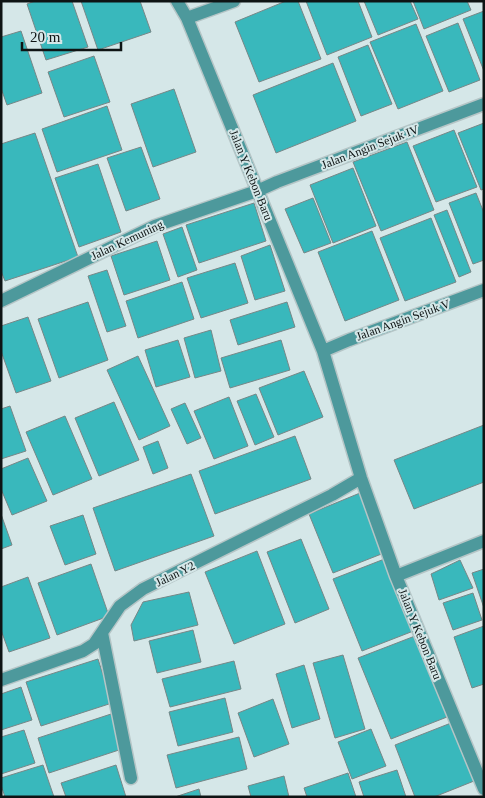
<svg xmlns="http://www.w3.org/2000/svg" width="485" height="798" font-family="'Times New Roman',serif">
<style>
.building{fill:#39b8bc;stroke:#768787}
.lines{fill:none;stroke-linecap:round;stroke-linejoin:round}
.minor-casing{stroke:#b5c5c6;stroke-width:15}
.minor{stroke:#4d999c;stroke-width:12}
.labels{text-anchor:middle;stroke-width:4;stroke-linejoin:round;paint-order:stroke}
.street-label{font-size:12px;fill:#0e1414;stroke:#d5e7e8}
</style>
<rect width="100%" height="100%" fill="#d5e7e8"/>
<path class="building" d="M35 1H72L88 47 46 60 27 4Z
M81 1H140L151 32 98 50Z
M286 1H298L321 59 259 82 235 22Z
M306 1H358L372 37 327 55Z
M364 1H410L418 19 378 35Z
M413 1H467L471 10 424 29Z
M484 11V71L463 19Z
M458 23 480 80 449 92 426 36Z
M416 24 443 91 398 109 370 42Z
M21 31 42 93 7 105 1 88V37Z
M368 45 392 104 361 116 338 57Z
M94 56 110 102 64 117 48 72Z
M333 63 356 121 276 153 253 95Z
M174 89 196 152 153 167 131 104Z
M107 106 122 150 57 172 42 129Z
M484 123V189L481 190 458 133Z
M454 130 477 187 436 202 413 146Z
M35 133 78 257 5 281 1 271V144Z
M407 142 434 210 381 231 353 162Z
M141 147 160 199 126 211 107 158Z
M98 164 121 232 79 247 55 178Z
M353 168 376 226 333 243 310 185Z
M476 193 484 213V260L473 264 449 203Z
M313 198 331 243 304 253 285 209Z
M254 203 266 241 199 263 186 225Z
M447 210 471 272 459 277 434 215Z
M431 218 456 282 405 301 380 238Z
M182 227 197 270 178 277 163 234Z
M372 231 399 300 345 321 318 252Z
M157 241 170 280 124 295 111 256Z
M270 245 285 291 255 300 241 256Z
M235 263 248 303 201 318 187 278Z
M107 270 126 326 107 332 88 276Z
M182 282 194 319 138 338 126 301Z
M88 302 108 360 59 378 38 319Z
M287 302 295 327 238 345 230 320Z
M28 317 51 381 16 393 1 351V326Z
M211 330 221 371 195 378 184 338Z
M178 340 190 377 156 387 145 350Z
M281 340 290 370 230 388 221 358Z
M138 356 170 426 139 440 107 370Z
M304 371 323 417 278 435 259 388Z
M256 394 274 437 255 445 237 401Z
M229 397 248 446 214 459 194 411Z
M114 402 139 460 99 476 75 418Z
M185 403 201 438 187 444 171 409Z
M10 406 26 451 1 459V409Z
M65 416 92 479 53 495 26 432Z
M484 425V482L414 509 394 460Z
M295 436 311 479 215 514 199 471Z
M158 441 168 468 153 474 143 447Z
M28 458 47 501 12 515 1 489V469Z
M191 474 214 536 115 571 93 508Z
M360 493 384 553 333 573 309 514Z
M1 514 12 545 1 549Z
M83 515 96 554 65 565 50 526Z
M301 539 329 609 295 623 267 552Z
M257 551 285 624 234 644 205 572Z
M387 558 416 630 362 651 333 579Z
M460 560 473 588 439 600 431 574Z
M91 564 109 616 57 635 38 583Z
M484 569V608L472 573Z
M28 577 50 638 9 652 1 630V587Z
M189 592 198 625 134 641 131 625 143 602Z
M473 593 482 620 453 630 443 603Z
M484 626V684L472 688 454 637Z
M193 630 201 662 157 673 149 641Z
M415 636 447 717 391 739 358 658Z
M343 655 365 729 335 738 313 663Z
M98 659 112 703 41 726 26 682Z
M234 661 241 689 170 707 162 679Z
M304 665 320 719 292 728 276 674Z
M21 687 32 720 1 730V694Z
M225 698 233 732 178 746 169 712Z
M273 699 289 744 254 757 238 713Z
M111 714 122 749 49 773 38 738Z
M451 723 474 781 434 797H415L395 745Z
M371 729 386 766 352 779 338 742Z
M24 730 35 763 1 774V737Z
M239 737 247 769 176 788 167 755Z
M43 765 54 797H5L1 785V778Z
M116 765 126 797H66L61 783Z
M397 770 406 797H364L359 782Z
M348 773 356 797H307L304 788Z
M284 776 289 797H251L248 786Z
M199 789 201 797H175Z"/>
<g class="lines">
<defs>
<path id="minor" d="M177 1 187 18 323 351 361 478 396 576 484 789
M187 18 234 1
M1 301 155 226 257 191 277 182 484 104
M323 351 349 340 484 290
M396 576 484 541
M102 633 131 778
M1 680 83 651 94 644 120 606 143 589 332 495 361 478"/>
</defs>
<use href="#minor" class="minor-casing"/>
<use href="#minor" class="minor"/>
</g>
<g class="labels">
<g class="street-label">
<text transform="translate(370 147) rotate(-21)" y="4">Jalan Angin Sejuk IV</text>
<text transform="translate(251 175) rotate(68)" y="4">Jalan Y Kebon Baru</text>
<text transform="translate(127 240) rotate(-25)" y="4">Jalan Kemuning</text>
<text transform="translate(403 320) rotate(-20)" y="4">Jalan Angin Sejuk V</text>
<text transform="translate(175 574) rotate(-26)" y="4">Jalan Y2</text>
<text transform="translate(420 634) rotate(68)" y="4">Jalan Y Kebon Baru</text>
</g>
</g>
<rect width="485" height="798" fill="none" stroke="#0e1414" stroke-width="5"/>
<path d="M22 42v8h99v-8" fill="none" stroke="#0e1414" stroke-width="2.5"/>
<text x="30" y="42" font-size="15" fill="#0e1414" stroke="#d5e7e8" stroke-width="4" paint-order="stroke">20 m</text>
</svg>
